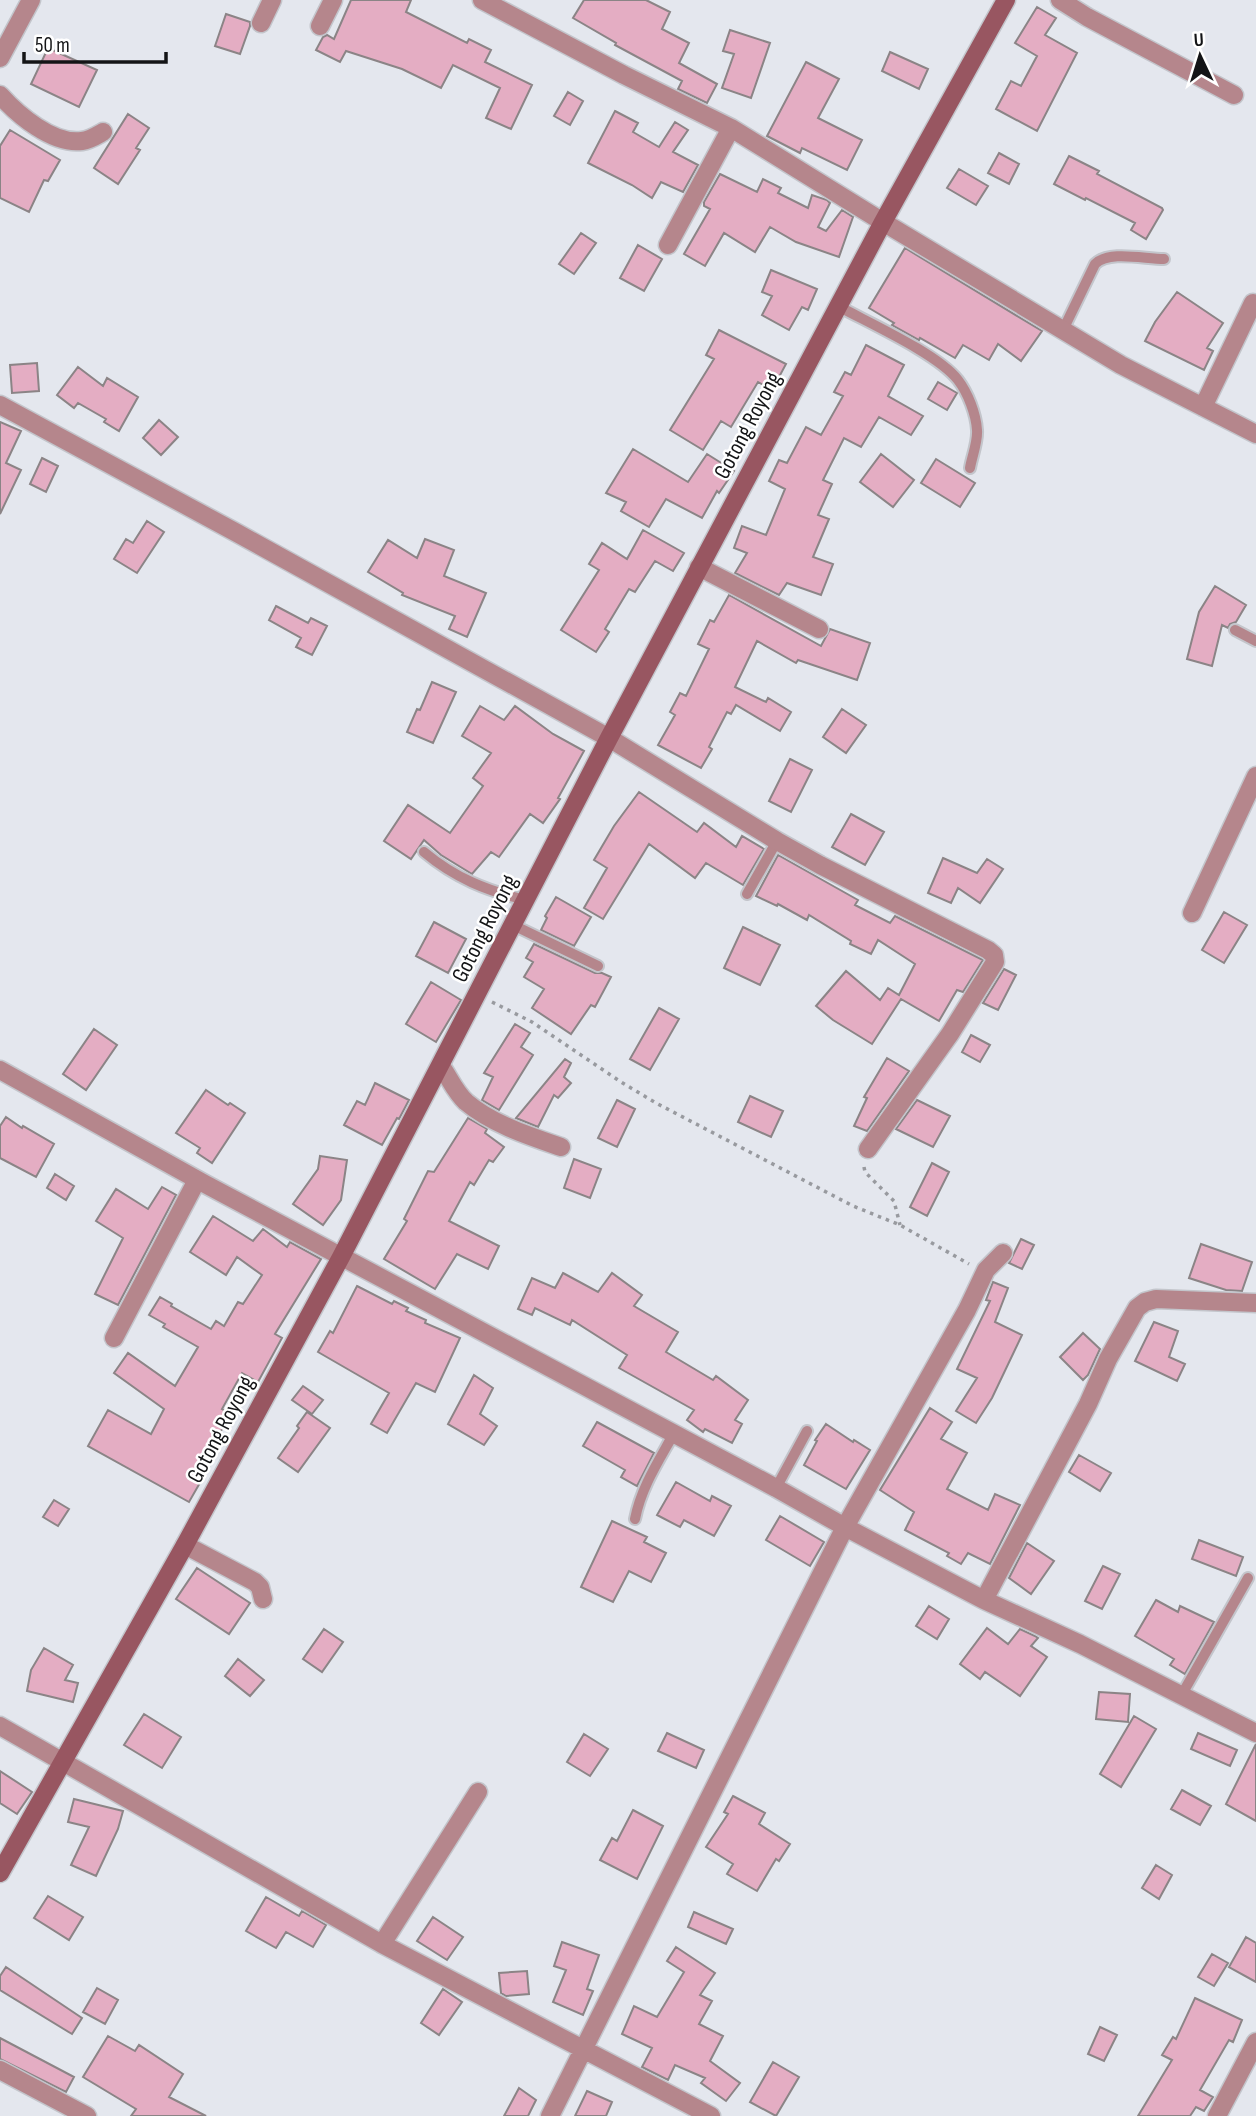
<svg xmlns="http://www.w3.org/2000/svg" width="1256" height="2116" font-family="'Sofia Sans Condensed',sans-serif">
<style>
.building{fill:#e4adc3;stroke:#8b8486;stroke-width:2}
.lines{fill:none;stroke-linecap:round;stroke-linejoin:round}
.lane-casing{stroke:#c3c5cb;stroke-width:14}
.street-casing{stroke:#c3c5cb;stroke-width:21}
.secondary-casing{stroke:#c3c5cb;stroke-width:21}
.path{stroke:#989a9f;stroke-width:3.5;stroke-dasharray:3.5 5;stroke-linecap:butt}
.lane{stroke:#b5868c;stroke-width:10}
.street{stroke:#b5868c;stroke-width:18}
.secondary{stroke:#985661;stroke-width:18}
.labels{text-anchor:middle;stroke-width:5;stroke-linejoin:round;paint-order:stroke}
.street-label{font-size:23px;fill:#131416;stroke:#fff}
</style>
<rect width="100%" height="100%" fill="#e4e7ee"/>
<path class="building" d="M351 0H411L406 12 467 43 469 39 491 50 485 62 532 85 511 129 486 118 500 88 453 65 441 88 402 69 346 51 340 62 316 50 323 37 327 35 334 39Z
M584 0H646L670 12 662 29 689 43 679 63 717 84 707 103 678 89 682 81 615 45 616 43 573 18Z
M1037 7 1056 18 1045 35 1077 53 1037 131 996 109 1011 81 1021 86 1037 56 1015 43Z
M226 14 250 22V26L240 54 215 46Z
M730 30 770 43 751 98 722 88 734 54 723 51Z
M48 48 97 70 79 107 31 84Z
M890 52 928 69 919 89 882 71Z
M806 62 839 79 818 118 862 140 847 170 802 148 800 153 767 136Z
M568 92 583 101 570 125 554 116Z
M615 111 638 123 633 132 659 147 675 122 688 130 673 152 698 165 683 192 661 182 652 198 632 185 588 163Z
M128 114 149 128 136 148 140 150 118 184 94 168Z
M10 130 60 160 48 181 44 180 29 212 0 198V146Z
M999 153 1019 164 1009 184 988 173Z
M1069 156 1099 171 1097 174 1162 208 1163 210 1146 239 1131 230 1135 223 1086 198 1085 200 1054 184Z
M959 169 988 186 976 205 947 188Z
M720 174 757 192 763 179 781 188 778 193 808 208 812 195 827 200 830 203 818 227 826 231 842 210 853 217 839 257 796 242 770 227 755 252 724 233 705 266 684 254 710 209 704 206V202Z
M581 233 596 243 574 274 559 264Z
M638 245 662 259 644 291 620 278Z
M905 248 1042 331 1021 361 998 344 989 360 963 345 955 358 920 338 919 340 892 325 894 323 869 308Z
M771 270 817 289 808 310 802 307 789 330 762 315 772 296 762 292Z
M1177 292 1223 323 1207 348 1213 351 1204 370 1145 341 1155 322Z
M719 330 786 364 772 390 758 382 731 427 721 421 703 450 670 430 714 359 706 355Z
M866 345 904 365 888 396 923 416 911 435 879 417 861 447 844 438 823 480 832 484 818 515 829 519 813 557 833 564 821 595 787 583 779 595 735 573 747 553 734 548 742 526 766 535 785 489 769 481 779 460 787 463 806 427 821 435 843 396 834 392 845 372 851 375Z
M37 363 39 391 12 393 10 365Z
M78 367 103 386 107 378 138 397 119 431 104 422 106 419 78 403 74 408 57 395Z
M938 382 957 393 947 410 928 399Z
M159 420 178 437 161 455 143 438Z
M0 422 21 431 6 463 21 470 0 514Z
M633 449 688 482 707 454 734 471 719 493 717 491 702 518 666 499 649 527 621 511 626 502 606 493Z
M881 454 914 480 893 507 860 482Z
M42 458 58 466 46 492 30 484Z
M936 459 975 483 960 507 921 483Z
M147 521 164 532 137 573 114 559 126 539 133 543Z
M643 530 684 553 673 571 655 561 635 592 629 589 605 629 609 632 596 652 561 630 599 570 589 564 602 543 627 559Z
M425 539 454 550 444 576 486 593 467 637 449 629 455 616 402 595 403 593 368 572 388 540 417 558Z
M1215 586 1246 605 1236 622 1230 624 1228 628 1222 625 1212 666 1187 659 1199 612Z
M729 595 821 646 830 629 870 643 857 680 798 660 796 663 757 641 735 687 766 702 768 698 791 712 780 731 736 705 731 714 727 712 709 747 712 749 701 768 658 745 675 715 670 712 680 693 686 696 709 649 698 644 710 620 714 622Z
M276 606 308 623 311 618 327 626 312 655 296 647 301 638 269 620Z
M432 682 456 692 433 743 407 732 417 709 420 710Z
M480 706 504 720 515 706 553 734 584 751 558 798 560 799 543 823 530 814 499 857 491 852 472 874 441 855 424 840 411 859 384 841 408 805 450 833 483 786 473 778 491 753 462 736Z
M842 709 866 725 846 753 823 737Z
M790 759 812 770 791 812 769 801Z
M639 792 697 832 704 823 736 847 742 836 764 849 743 885 706 863 695 878 649 844 603 919 584 908 607 868 594 860 614 826Z
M851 814 884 832 865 865 832 847Z
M778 855 858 900 855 905 890 923 895 916 983 960 963 992 957 990 939 1021 901 999 872 1044 833 1020 816 1006 846 971 880 1000 888 988 899 995 915 964 878 940 871 954 850 944 851 941 809 915 807 920 778 904 777 906 756 896Z
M943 858 977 873 987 859 1003 869 980 903 958 888 951 903 928 893Z
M556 897 591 917 574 946 541 930 547 918 545 916Z
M1224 912 1247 925 1224 963 1202 950Z
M434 922 466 939 448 973 416 956Z
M743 927 780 945 760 985 724 968Z
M534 944 595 973H602L611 977 595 1007 591 1005 571 1034 532 1008 544 989 524 977 533 962 526 958Z
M1004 969 1016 975 998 1010 983 1003Z
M431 982 461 1000 436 1042 406 1024Z
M659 1008 679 1019 650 1070 630 1059Z
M515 1024 530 1033 521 1047 533 1055 499 1110 482 1100 493 1077 484 1073Z
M94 1029 117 1045 86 1090 63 1074Z
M971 1035 990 1045 980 1062 962 1052Z
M887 1058 909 1071 867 1131 854 1126 867 1098 864 1097Z
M565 1059 571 1063 564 1077 571 1083 558 1098 554 1095 538 1127 516 1118Z
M375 1083 409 1100 399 1119 397 1118 382 1145 344 1125 357 1101 365 1105Z
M206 1090 228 1105 230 1103 245 1113 212 1163 197 1153 200 1148 176 1133Z
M750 1096 783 1111 771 1137 738 1122Z
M617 1100 635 1109 617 1147 598 1138Z
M917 1100 950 1116 933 1147 896 1129Z
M6 1117 22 1128 23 1126 54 1144 36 1177 0 1158V1126Z
M468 1118 487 1129 485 1133 504 1147 493 1162 489 1160 474 1185 470 1182 449 1221 499 1246 488 1269 457 1254 435 1289 384 1259 407 1221 404 1219 428 1171 434 1172Z
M320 1156 347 1160 341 1200 323 1225 293 1204 318 1169Z
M574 1159 601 1169 590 1198 564 1188Z
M932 1163 949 1172 927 1216 910 1207Z
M55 1174 74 1186 66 1200 47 1188Z
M162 1187 176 1195 118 1305 95 1294 123 1238 96 1221 116 1189 148 1209Z
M213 1216 253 1241 263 1229 287 1247 290 1242 321 1259 275 1334 282 1338 258 1382 242 1373 222 1409 231 1414 218 1436 214 1434 201 1462 209 1467 189 1502 88 1446 108 1410 151 1434 164 1409 114 1373 128 1353 175 1386 198 1347 163 1327 165 1324 149 1315 160 1297 172 1304 171 1306 211 1329 216 1321 224 1326 238 1302 243 1304 262 1275 237 1257 226 1275 190 1252Z
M1021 1239 1034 1245 1022 1269 1009 1263Z
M1201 1244 1252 1262 1242 1291 1226 1290 1189 1278Z
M563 1273 598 1292 612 1273 642 1295 634 1306 678 1332 666 1352 713 1380 716 1376 748 1400 735 1420 742 1424 732 1443 705 1429 703 1432 687 1420 694 1410 619 1368 627 1355 572 1320 570 1325 535 1308 532 1315 518 1309 532 1278 555 1288Z
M993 1282 1008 1288 995 1322 1022 1335 992 1398 976 1423 956 1411 977 1378 957 1369 990 1301 986 1300Z
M357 1286 392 1304 394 1301 408 1308 406 1311 426 1320 425 1323 460 1338 435 1392 416 1383 387 1433 371 1424 389 1393 318 1352 330 1331 333 1333Z
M1154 1322 1178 1331 1169 1357 1185 1364 1177 1381 1135 1361Z
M1083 1333 1100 1349 1088 1375 1083 1380 1060 1357Z
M474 1375 493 1388 480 1414 497 1426 484 1445 448 1424Z
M303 1386 323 1400 312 1414 292 1400Z
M930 1408 952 1422 941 1439 967 1453 947 1489 988 1510 995 1494 1020 1505 990 1564 968 1553 961 1564 947 1556 949 1553 905 1530 914 1512 880 1490Z
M307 1412 330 1428 298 1472 278 1458 299 1428 297 1426Z
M597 1422 654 1453 637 1486 621 1477 625 1470 583 1446Z
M826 1424 853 1442 854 1440 870 1450 846 1489 804 1465 817 1441 815 1440Z
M1079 1455 1111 1473 1100 1491 1069 1472Z
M676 1482 710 1501 712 1496 731 1506 714 1536 684 1520 680 1527 657 1515Z
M54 1500 69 1509 58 1526 43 1517Z
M780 1516 824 1542 810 1566 766 1540Z
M612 1521 647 1537 644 1542 666 1553 651 1582 629 1571 613 1602 581 1587Z
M1199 1540 1243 1557 1236 1576 1192 1559Z
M1027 1543 1054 1561 1031 1594 1009 1578Z
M1103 1566 1120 1574 1102 1609 1085 1601Z
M197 1568 250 1603 229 1634 176 1599Z
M1156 1600 1178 1612 1180 1606 1214 1622 1185 1674 1170 1665 1174 1659 1135 1636Z
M929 1606 949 1619 937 1639 916 1626Z
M987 1628 1008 1644 1020 1629 1035 1636 1038 1638 1031 1646 1047 1657 1020 1696 985 1672 980 1679 960 1664Z
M324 1629 343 1642 322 1672 303 1659Z
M44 1648 73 1665 65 1680 78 1683 73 1702 27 1691 31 1670Z
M238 1659 264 1680 250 1696 225 1676Z
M1099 1692 1130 1694 1128 1722 1096 1719Z
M144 1714 181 1737 162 1768 124 1745Z
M1134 1716 1156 1729 1121 1787 1100 1774Z
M667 1733 704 1750 696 1768 658 1751Z
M1198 1733 1237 1750 1230 1766 1191 1749Z
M584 1734 608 1749 590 1776 567 1762Z
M1256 1744V1821L1226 1804Z
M0 1771 32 1792 17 1814 0 1803Z
M1182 1790 1211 1806 1200 1825 1171 1809Z
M733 1796 765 1813 759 1824 790 1844 779 1861 776 1859 757 1891 727 1874 733 1864 706 1847 728 1814 724 1812Z
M74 1799 123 1811 118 1829 96 1876 71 1865 89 1827 68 1822Z
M633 1810 663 1826 637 1879 600 1860 612 1838 617 1841Z
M1156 1865 1172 1875 1159 1899 1142 1888Z
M48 1896 83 1917 69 1940 34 1918Z
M266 1897 299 1916 302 1911 326 1925 313 1947 286 1932 276 1948 246 1931Z
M694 1912 733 1929 726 1944 688 1927Z
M433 1917 463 1937 447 1960 417 1941Z
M1246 1937 1256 1943V1982L1229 1967Z
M562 1942 599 1955 587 1989 593 1991 583 2015 553 2002 566 1970 554 1966Z
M676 1947 715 1973 700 1995 712 2001 699 2024 723 2036 710 2061 740 2083 726 2101 701 2083 705 2078 675 2065 668 2080 642 2067 652 2048 622 2034 634 2006 657 2017 684 1972 667 1961Z
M1212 1954 1228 1963 1214 1986 1198 1977Z
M6 1967 82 2018 72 2034 0 1990V1976Z
M527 1971 529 1994 506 1996 501 1993 499 1973Z
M97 1988 118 2000 105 2024 83 2012Z
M443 1989 462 2002 439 2035 421 2023Z
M1195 1998 1242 2020 1233 2042 1229 2040 1200 2090 1213 2097 1204 2111 1196 2107 1190 2116H1138L1172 2060 1162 2055 1173 2037 1176 2039Z
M1100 2027 1117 2035 1104 2061 1088 2054Z
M108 2036 135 2051 139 2045 183 2074 169 2097 206 2116H131L136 2109 83 2077Z
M0 2038 74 2077 66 2092 0 2059Z
M773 2062 799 2077 776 2116 750 2102Z
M519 2088 536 2100 528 2116H504Z
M587 2091 612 2102 606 2116H575Z"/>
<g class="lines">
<defs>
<path id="lane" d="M838 306C869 323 938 354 958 380 968 393 976 414 977 430 978 442 972 456 970 468
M1063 330 1095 264C1109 250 1144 259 1164 259
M1235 630 1256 641
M424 852C455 878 487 891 526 900
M747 894 777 841
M513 925 598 966
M776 1488 807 1431
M635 1519C641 1488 658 1462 673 1435
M1181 1696 1248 1578"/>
<path id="street" d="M482 0 624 75 731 128 883 222 1121 365 1256 434
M1060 0 1087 17 1234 95
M261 23 272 0
M320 26 333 0
M0 58 31 0
M0 95C18 115 53 145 82 141 90 140 96 136 103 132
M668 245 731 128
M0 405 237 533 609 738 777 841 820 865 988 950 994 955 995 962 950 1034 868 1149
M1203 407 1253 303
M699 567 819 629
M1192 913 1256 776
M441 1066C449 1077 455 1092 466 1102 492 1124 529 1136 561 1147
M0 1070 205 1184 776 1488 845 1527 984 1600 1080 1644 1256 1733
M114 1338 197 1180
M185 1545 255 1582 260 1587 263 1599
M984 1600 1088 1404 1108 1359 1137 1308 1145 1302 1156 1299 1256 1303
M0 1726 382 1944 711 2116
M382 1944 478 1792
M0 2070 87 2116
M550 2116 845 1527 967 1310 986 1270 1003 1253
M1217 2116 1256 2042"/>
<path id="secondary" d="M0 1873 185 1545 341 1257 609 738 883 222 1006 0"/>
</defs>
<use href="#lane" class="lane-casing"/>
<use href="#street" class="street-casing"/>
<use href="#secondary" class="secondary-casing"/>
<path class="path" d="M492 1002 532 1022 621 1082 656 1103 853 1206 900 1225 969 1264
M864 1167 865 1172 894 1201 900 1225"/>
<use href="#lane" class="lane"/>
<use href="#street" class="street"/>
<use href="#secondary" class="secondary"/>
</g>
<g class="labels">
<g class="street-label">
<text transform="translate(747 425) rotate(-62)" y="8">Gotong Royong</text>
<text transform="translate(484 928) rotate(-63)" y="8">Gotong Royong</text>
<text transform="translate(220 1429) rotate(-62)" y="8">Gotong Royong</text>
</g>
</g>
<g transform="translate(1200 56) rotate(356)" stroke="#ffffff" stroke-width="5" paint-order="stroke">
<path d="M0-5L12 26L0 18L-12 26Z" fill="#131416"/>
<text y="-10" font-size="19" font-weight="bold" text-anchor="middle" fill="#131416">U</text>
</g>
<path d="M24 52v10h142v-10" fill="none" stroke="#131416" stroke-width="3.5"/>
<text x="35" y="52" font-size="21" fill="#131416" stroke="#ffffff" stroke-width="5" paint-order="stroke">50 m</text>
</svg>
